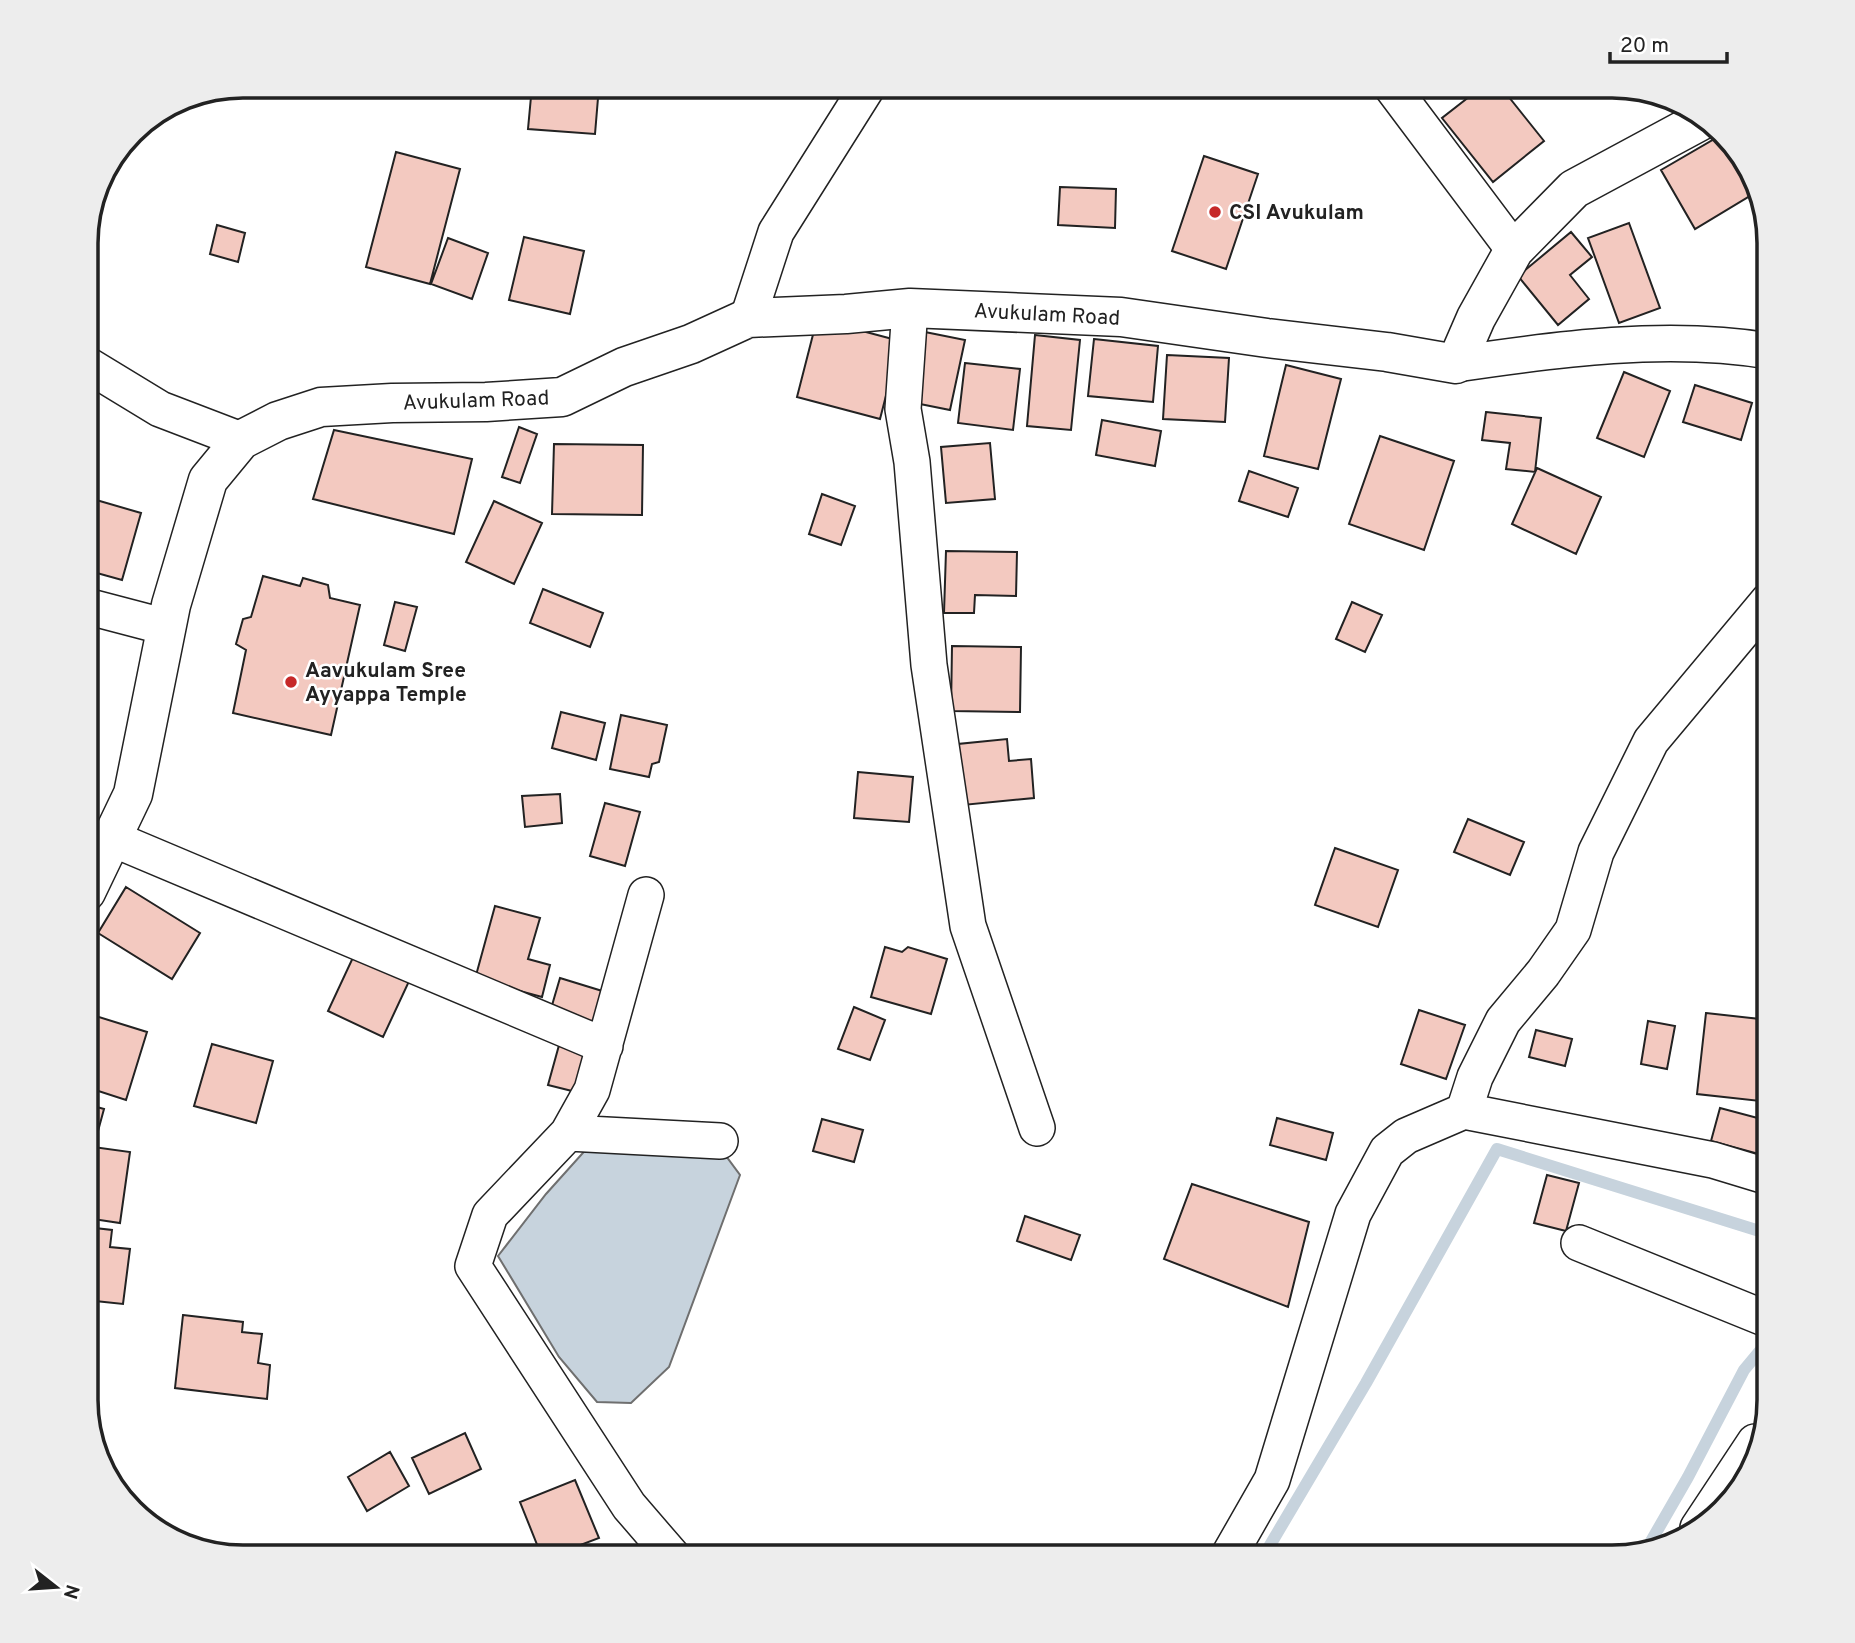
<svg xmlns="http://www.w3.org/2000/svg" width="1855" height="1643" font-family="Overpass,sans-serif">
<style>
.water{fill:#c7d3dd;stroke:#6f6f6f;stroke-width:2}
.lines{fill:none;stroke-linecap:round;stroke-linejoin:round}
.stream{stroke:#c7d3dd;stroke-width:12}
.building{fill:#f3c9c0;stroke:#222;stroke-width:2}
.minor-casing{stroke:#222;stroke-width:38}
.secondary-casing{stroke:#222;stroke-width:41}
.minor{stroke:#fff;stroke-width:35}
.secondary{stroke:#fff;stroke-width:38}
.poi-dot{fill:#c62828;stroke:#fff;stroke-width:2.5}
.labels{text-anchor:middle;stroke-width:5;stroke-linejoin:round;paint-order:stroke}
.poi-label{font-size:21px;font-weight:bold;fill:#222;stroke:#fff;text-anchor:start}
.street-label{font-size:21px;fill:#222;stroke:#fff}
.rim{fill:none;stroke:#222;stroke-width:3.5}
</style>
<rect width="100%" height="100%" fill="#fff"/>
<path class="water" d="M607 1126 723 1152 740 1175 669 1367 631 1403 597 1402 559 1357 498 1256 546 1194Z"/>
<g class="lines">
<path class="stream" d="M1646 1550 1688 1477 1744 1370 1769 1340
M1263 1557 1366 1383 1497 1149 1769 1234"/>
</g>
<path class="building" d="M532 86H599L595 134 528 129Z
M1483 86H1500L1544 141 1493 182 1442 118Z
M1723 134 1753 194 1695 229 1661 170Z
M396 152 460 169 430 284 366 267Z
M1204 156 1258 174 1226 269 1172 251Z
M1060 187 1116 189 1115 228 1058 225Z
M1629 223 1660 308 1619 323 1588 238Z
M217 225 245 233 238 262 210 254Z
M1571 232 1592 257 1570 275 1589 299 1558 325 1518 276Z
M524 237 584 251 570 314 509 300Z
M448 238 488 253 472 299 431 284Z
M817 319 900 341 880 419 797 397Z
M925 332 965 340 950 410 910 402Z
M1035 335 1080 340 1071 430 1027 426Z
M1094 339 1158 346 1153 402 1088 396Z
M1167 355 1229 358 1225 422 1163 419Z
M965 363 1020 369 1013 430 958 423Z
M1286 365 1341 379 1318 469 1264 456Z
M1624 372 1670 391 1644 457 1597 438Z
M1695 385 1752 403 1741 440 1683 422Z
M1486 412 1541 418 1535 472 1506 469 1510 443 1482 440Z
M1102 420 1161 431 1155 466 1096 455Z
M519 427 537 434 520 483 502 477Z
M334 430 472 459 454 534 313 499Z
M1380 436 1454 461 1424 550 1349 524Z
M990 443 995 499 946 503 941 447Z
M554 444 643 445 642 515 552 514Z
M1537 468 1601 497 1576 554 1512 524Z
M1249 471 1298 488 1288 517 1239 501Z
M822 494 855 506 841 545 809 534Z
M86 497 141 513 122 580 86 570Z
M494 501 542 523 514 584 466 562Z
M946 551 1017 552 1016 596 975 595 974 613H944Z
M263 576 300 586 303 578 328 585 330 598 360 605 331 735 233 713 246 650 236 644 243 619 251 617Z
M543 589 603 613 590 647 530 623Z
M395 602 417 607 405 651 384 645Z
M1352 602 1382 615 1365 652 1336 639Z
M952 646 1021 647 1020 712 951 711Z
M561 712 605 723 596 760 552 748Z
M621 715 667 725 659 762 652 764 649 777 610 769Z
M1007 739 1009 761 1031 759 1034 798 963 805 958 744Z
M858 772 913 777 909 822 854 818Z
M560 794 562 823 525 827 522 796Z
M605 803 640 812 625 866 590 856Z
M1468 819 1524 842 1510 875 1454 852Z
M1335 848 1398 870 1378 927 1315 905Z
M126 887 200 933 172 979 98 933Z
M495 906 540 918 528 959 550 965 542 997 475 979Z
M885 947 902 952 908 947 947 959 931 1014 871 997Z
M356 951 411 977 383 1037 328 1011Z
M560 978 612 994 600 1035 548 1019Z
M854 1007 885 1020 870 1060 838 1049Z
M1419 1010 1465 1025 1446 1079 1401 1064Z
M86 1013 147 1032 126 1100 86 1087Z
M1706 1013 1769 1020V1102L1697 1094Z
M1648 1021 1675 1026 1667 1069 1641 1064Z
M1536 1030 1572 1039 1565 1066 1529 1057Z
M561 1038 596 1047 584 1094 548 1085Z
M212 1044 273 1061 256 1123 194 1106Z
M86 1104 104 1109 95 1142 86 1140Z
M1720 1108 1769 1121V1144L1766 1156 1711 1141Z
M1277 1118 1333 1133 1326 1160 1270 1145Z
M822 1119 863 1130 854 1162 813 1151Z
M86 1146 130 1152 120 1223 86 1218Z
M1547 1175 1579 1183 1566 1231 1534 1223Z
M1192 1184 1309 1222 1288 1307 1164 1259Z
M1025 1216 1080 1235 1071 1260 1017 1241Z
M86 1227 112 1230 110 1247 130 1249 123 1304 86 1300Z
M183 1315 243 1322 242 1332 262 1334 258 1363 270 1365 267 1399 175 1388Z
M465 1433 481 1469 429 1494 412 1458Z
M390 1452 409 1486 367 1511 348 1477Z
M575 1480 599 1538 549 1557H542L520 1502Z"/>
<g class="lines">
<defs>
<path id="minor" d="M1391 86 1514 250
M910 308 903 409 912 462 929 665 968 926 1037 1128
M748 318 776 232 868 86
M86 364 160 409 241 440
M1456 364C1557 349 1668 334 1769 351
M86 606 166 627
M111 838 605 1046
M646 895 592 1090 568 1133 490 1215 473 1266 629 1506 673 1557
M1464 1111 1475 1077 1503 1021 1543 973 1573 930 1596 852 1651 741 1769 600
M568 1133 720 1141
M1579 1243 1769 1320
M1698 1528 1755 1442
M1228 1557 1272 1480 1353 1214 1387 1151 1406 1136 1464 1111 1713 1160 1769 1177"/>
<path id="secondary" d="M86 892 133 794 171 605 208 480 241 440 278 421 321 407 392 403 486 402 562 397 624 367 691 344 748 318 846 314 910 308 1121 317 1267 338 1387 352 1456 364 1476 318 1514 250 1574 189 1704 119"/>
</defs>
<use href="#minor" class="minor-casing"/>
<use href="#secondary" class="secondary-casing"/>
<use href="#minor" class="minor"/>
<use href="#secondary" class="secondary"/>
</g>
<g class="poi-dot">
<circle cx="1215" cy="212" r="7"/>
<circle cx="291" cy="682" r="7"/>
</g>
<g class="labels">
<g class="poi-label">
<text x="1229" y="219">CSI Avukulam</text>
<text x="305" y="677">Aavukulam Sree<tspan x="305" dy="24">Ayyappa Temple</tspan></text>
</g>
<g class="street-label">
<text transform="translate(1047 314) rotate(3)" y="7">Avukulam Road</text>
<text transform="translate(476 400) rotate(-2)" y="7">Avukulam Road</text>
</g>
</g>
<path d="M0 0H1855V1643H0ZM243 98H1612A145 145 0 0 1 1757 243V1400A145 145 0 0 1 1612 1545H243A145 145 0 0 1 98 1400V243A145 145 0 0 1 243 98Z" fill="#ededed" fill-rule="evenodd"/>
<path class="rim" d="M243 98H1612A145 145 0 0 1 1757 243V1400A145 145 0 0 1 1612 1545H243A145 145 0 0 1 98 1400V243A145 145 0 0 1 243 98Z"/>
<g transform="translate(56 1587) rotate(107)" stroke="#ffffff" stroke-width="5" paint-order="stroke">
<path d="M0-5L12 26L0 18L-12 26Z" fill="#222222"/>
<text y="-10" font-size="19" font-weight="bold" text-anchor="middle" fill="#222222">N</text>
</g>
<path d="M1610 52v10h117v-10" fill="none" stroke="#222222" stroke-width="3.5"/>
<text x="1620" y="52" font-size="21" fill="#222222" stroke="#ffffff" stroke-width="5" paint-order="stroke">20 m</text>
</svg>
